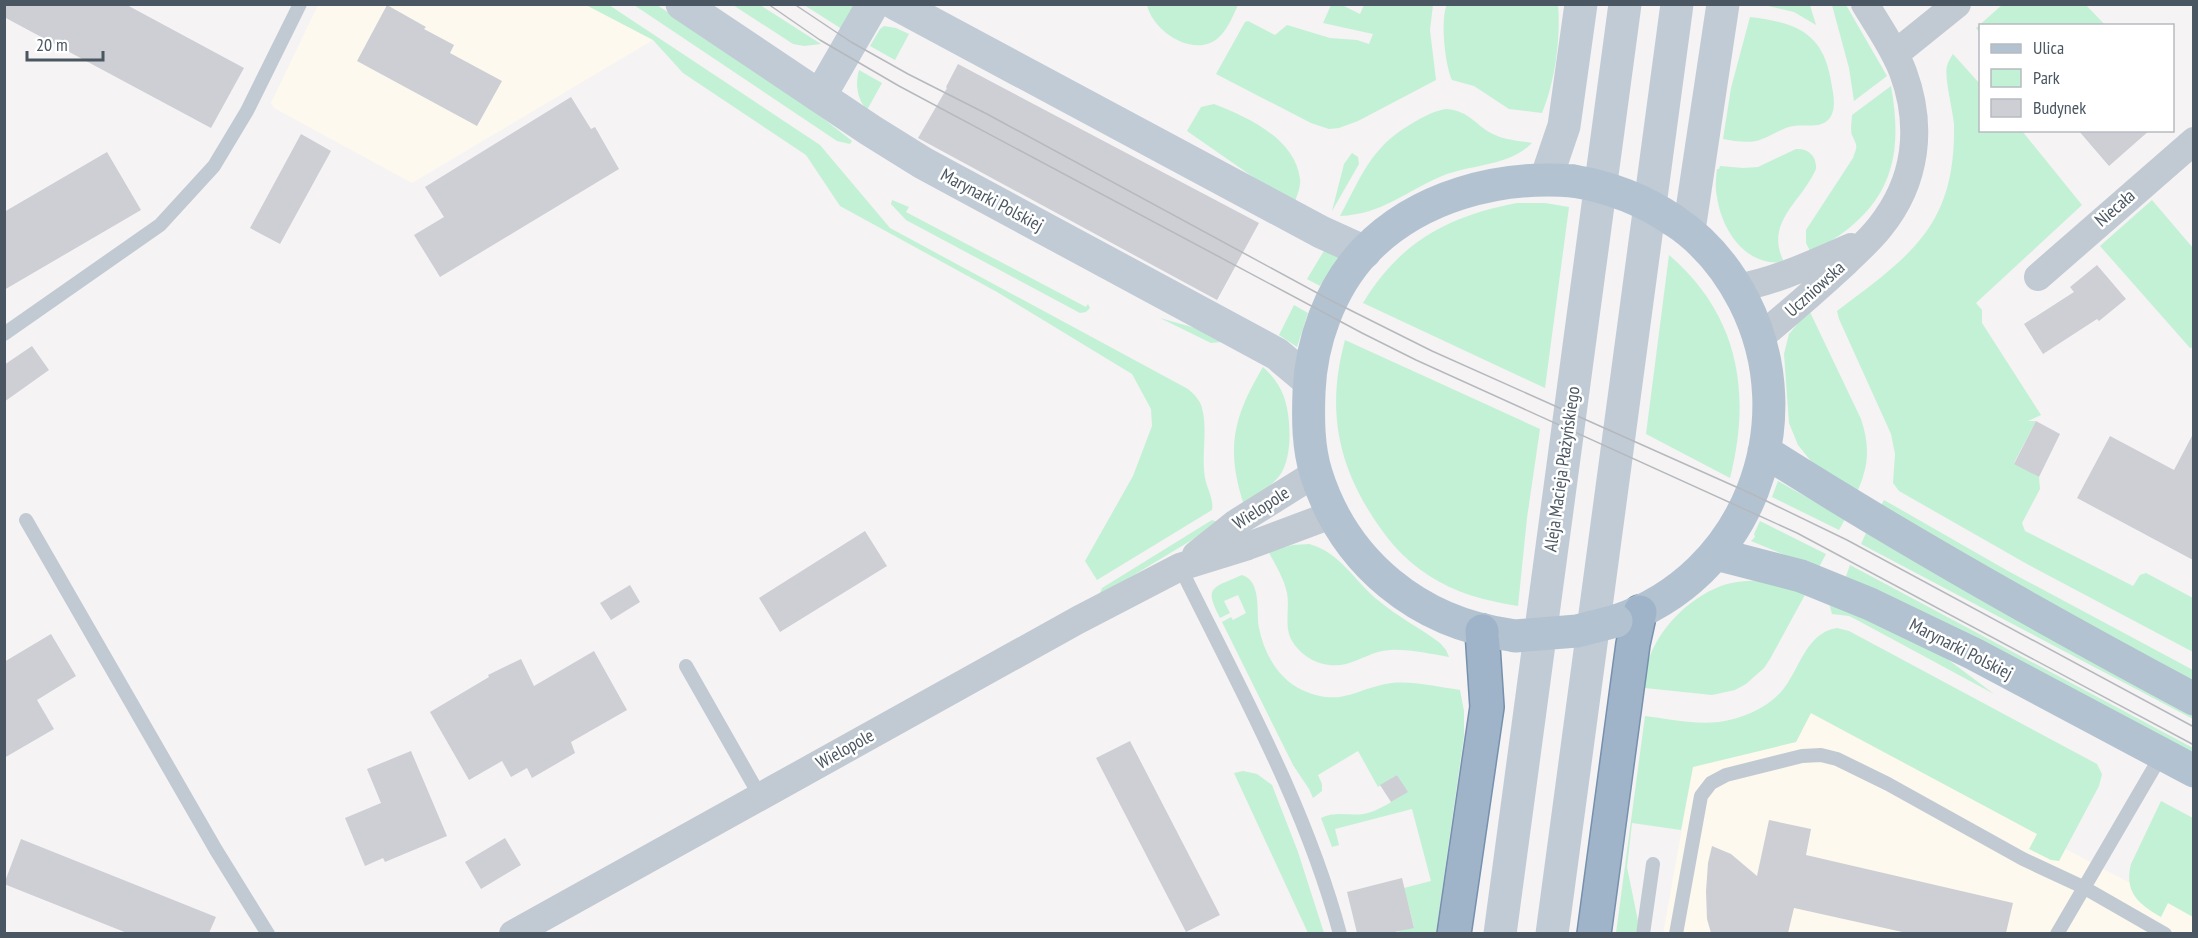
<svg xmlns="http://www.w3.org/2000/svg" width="2198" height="938" font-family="'PT Sans Narrow',sans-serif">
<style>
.commercial{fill:#fdf9ef}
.green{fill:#c3f1d5}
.building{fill:#cdcfd5}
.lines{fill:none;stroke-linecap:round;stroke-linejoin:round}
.trunk-casing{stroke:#7690ad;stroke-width:36}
.service{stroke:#c1cad2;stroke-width:14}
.minor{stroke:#c1cad2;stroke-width:28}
.secondary{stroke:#c1cbd6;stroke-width:33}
.primary{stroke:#b3c2d1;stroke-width:33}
.trunk{stroke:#9fb4c9;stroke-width:33}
.tram{stroke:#b5b8bd;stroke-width:1.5}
.primary-bridge{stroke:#b3c2d1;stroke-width:33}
.labels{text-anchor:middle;stroke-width:5;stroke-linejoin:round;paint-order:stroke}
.street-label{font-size:18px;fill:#4a5661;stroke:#fff}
</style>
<rect width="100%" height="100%" fill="#f5f3f3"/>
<path class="commercial" d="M318 5H586L653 40 412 183 274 108 271 103Z
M1810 713 2194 917 2193 934H1663L1693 767 1796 742Z"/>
<path class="green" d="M1447 4 1558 5C1561 37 1555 83 1542 113L1509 109 1474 86 1452 80C1445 65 1440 20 1447 4Z
M586 5H609L820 145 890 228 1188 389C1194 394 1200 400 1202 408 1208 431 1201 455 1205 478 1207 489 1214 499 1212 510L1097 580 1085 561 1133 476 1152 426 1151 409 1132 374 997 292 840 206 806 155 683 73 653 40Z
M634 5H657L801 101 852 141 850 144 837 141Z
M733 5H760L821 44 804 46 793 44Z
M804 5H856L845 31Z
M1147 5V4L1238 5C1232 18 1225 37 1210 43 1185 53 1152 28 1147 5Z
M1331 5H1342L1360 14 1364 5H1433L1430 30 1436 80 1358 121 1339 128 1329 129 1311 123 1216 74 1245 22 1248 21 1275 35 1287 25 1330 38 1357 40 1369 44 1373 34 1323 23Z
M1764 5H1810L1816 25 1794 12Z
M1832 5H1846L1887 76 1854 101 1849 68Z
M2002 5H2086L2105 25 1980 26V33L1976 28Z
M1750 17C1799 23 1825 34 1832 87 1834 97 1836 111 1829 119 1820 129 1806 124 1794 126 1780 128 1769 138 1756 141 1745 143 1734 141 1723 139L1731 88Z
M884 26 896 28 909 34 895 60 870 46 880 29Z
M1953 54 1980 84V130L2022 131 2082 205 1976 303 1982 310V323L2041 415 2028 421H2036L2014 463 2039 477 2040 489 2022 523 2025 531 2133 586 2140 575 2146 573 2193 598V652L2027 564 1899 491 1893 483 1895 454 1891 434 1839 319 1837 311C1911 255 1956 226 1954 124 1953 111 1944 76 1947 66 1948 62 1951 57 1953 54Z
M859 70 882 83 867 110C857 99 855 84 859 70Z
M1891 86C1906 169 1884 213 1811 253L1806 243V230L1853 158C1858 145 1857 146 1852 135 1850 129 1852 120 1852 115Z
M1214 104C1247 117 1295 138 1300 179 1301 187 1297 195 1295 202L1266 186 1187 131 1201 107Z
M1446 109C1471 111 1475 126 1495 135 1506 140 1520 141 1532 143 1508 167 1471 164 1442 176 1404 192 1383 214 1340 216 1361 177 1371 147 1411 124 1423 117 1433 111 1446 109Z
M1796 149C1808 148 1817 156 1816 169 1801 203 1764 222 1784 262 1746 267 1722 231 1717 197 1715 188 1716 178 1717 169H1719L1720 166 1743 168 1758 167Z
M1352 153 1358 157 1359 164 1332 211 1344 164Z
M892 200 909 207 906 212 1086 307 1088 304 1090 308 1086 312 1080 313 906 220 891 204Z
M2152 200 2193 248 2194 347 2190 348 2100 246Z
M1517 203H1545L1569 207 1545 388 1363 303C1400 242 1448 216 1517 203Z
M1325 249 1340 256 1320 286 1307 279Z
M1669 255C1738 314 1752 392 1730 478L1646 434Z
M1294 305 1308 313 1297 347 1279 335Z
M1809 310 1861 419C1870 446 1869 466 1857 492L1814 465 1798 445 1789 423 1784 354 1789 334Z
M1160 318 1202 330 1221 342 1211 343Z
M1345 340 1540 429 1527 518 1518 606C1486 601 1455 593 1428 575 1402 558 1385 537 1369 511 1335 455 1328 403 1345 340Z
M1263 367C1272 375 1280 385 1284 397 1291 417 1293 457 1280 475 1271 487 1256 496 1244 505 1225 448 1234 416 1263 367Z
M1778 481 1845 519 1839 530 1772 497Z
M1884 500 2008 571 2193 670V683L1880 507Z
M1212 520 1220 523 1099 596 1102 588Z
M1760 521 1826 554 1818 569 1751 541 1755 537 1754 534Z
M1866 533 1931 571 2193 715V719L1861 544Z
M1309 544C1340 552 1354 581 1379 601 1398 617 1420 628 1440 643L1446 650 1449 657C1430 654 1409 649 1390 650 1373 651 1361 660 1346 664 1324 669 1302 659 1291 639 1284 625 1290 608 1287 593 1284 578 1275 564 1268 551L1293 545Z
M1850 565 2193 748V754L1845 579Z
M1242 575C1262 581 1256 612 1259 628 1264 653 1278 679 1302 690 1343 708 1355 688 1392 683 1414 681 1438 687 1460 690L1464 711V736L1436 933 1397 934V932L1414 927 1404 888 1431 881 1412 809 1335 829 1339 845 1332 847 1321 818C1335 811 1349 816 1364 814 1379 811 1394 800 1407 792L1397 775 1378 787 1358 751 1318 775 1322 784V791L1313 798 1309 789 1293 765 1222 622 1231 617 1233 620 1246 613 1238 595 1224 601 1230 613 1220 618C1203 586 1213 588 1242 575Z
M1760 580 1806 593 1770 659 1764 668 1746 684 1735 690 1712 695 1645 688C1646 677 1646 666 1650 656 1662 624 1694 594 1727 584 1738 581 1749 581 1760 580Z
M1829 603 1938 652 1994 694 1857 620 1849 616 1832 614Z
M1837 628 1849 631 2097 764 2102 774 2099 786 2059 861 2051 860 2029 849 2037 834 1811 713 1796 742 1693 767 1681 830 1632 823 1627 867 1638 921 1636 933H1616L1645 716C1669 719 1695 725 1719 722 1741 719 1766 709 1781 692 1800 670 1805 633 1837 628Z
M1243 771 1257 774 1272 785 1298 852 1324 933H1308L1234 773Z
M2161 801 2193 818V917L2168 903 2161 917C2138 904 2124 892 2131 864Z"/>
<path class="building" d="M4 4H125L244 68 211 128 4 17Z
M387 5 426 27 424 29 454 45 450 53 502 81 477 126 357 61Z
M958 64 1259 223 1217 300 918 138 947 88 946 87Z
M571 97 591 129 595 127 619 169 440 277 414 235 444 217 425 187Z
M2078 130H2150L2109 166Z
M301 134 331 151 280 244 250 228Z
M107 152 141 210 4 290V212Z
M2097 265 2126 299 2099 321 2097 319 2043 354 2024 324 2074 292 2070 287Z
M32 346 49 370 4 402V365Z
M2036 421 2060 434 2039 477 2014 464Z
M2193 434V560L2077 498 2110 436 2174 470Z
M865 531 887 566 780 632 759 598Z
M630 585 640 602 611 620 600 603Z
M51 634 76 676 37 700 54 729 4 758V662Z
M594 651 627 710 571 742 575 753 532 778 527 768 511 777 502 761 469 780 430 712 489 677 488 675 521 659 534 686Z
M1130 741 1220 915 1186 932 1096 758Z
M411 751 447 836 385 862 383 858 365 866 345 818 381 803 367 769Z
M1397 775 1408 792 1391 802 1380 785Z
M1769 820 1811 829 1806 855 2013 903 2006 933H1907L1794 908 1788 933H1711L1707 919 1706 891 1708 863 1712 846 1731 854 1757 876Z
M505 838 521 865 481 889 465 862Z
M21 839 216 917 209 933H127L4 884Z
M1402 878 1414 928 1390 933H1357L1347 892Z"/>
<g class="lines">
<defs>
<path id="trunk" d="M1454 934 1487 707 1482 631
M1594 934 1633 644 1640 612"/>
</defs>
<use href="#trunk" class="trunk-casing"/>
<path class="service" d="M4 334 160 225 214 166 247 111 300 4
M26 520 216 850 268 934
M1180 567C1239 687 1305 804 1340 934
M686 666 760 796
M1643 934 1653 864
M1676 934 1701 796 1711 783 1726 775 1802 756 1821 755 1837 759 1888 784 2023 859 2083 887 2165 934
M2057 934 2162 754"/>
<path class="minor" d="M1895 54 1957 4
M2038 277 2194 141
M1737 288C1777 281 1814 263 1851 247
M1759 338C1788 314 1817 289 1845 263 1857 251 1870 240 1880 227 1917 181 1923 126 1903 72 1894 48 1878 26 1865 4
M1196 555 1236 523 1316 473
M513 934 1078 620 1180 567 1248 546 1334 514"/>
<path class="secondary" d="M682 4 870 130 923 163 1277 354 1309 381
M896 4 1321 232 1365 252
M820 96 873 4
M1546 179 1564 126 1581 4
M1689 230 1723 4
M1500 934 1625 4
M1552 934 1677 4"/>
<path class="primary" d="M1764 451C1904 540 2048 621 2194 699
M1716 554 1801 576 1870 604 1974 654 2194 771
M1616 621C1748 577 1806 423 1744 301 1727 268 1704 240 1673 220
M1510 635C1419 623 1344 563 1316 473 1308 447 1308 419 1309 392 1311 342 1330 288 1365 251 1418 196 1499 175 1573 181"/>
<use href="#trunk" class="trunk"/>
<path class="tram" d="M768 4 820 40 899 86 1362 333 1416 360 1797 533 2194 745
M794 4 851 42 908 74 987 114 1332 301 1432 351 1752 494 1847 540 2194 727"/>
<path class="primary-bridge" d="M1573 181C1610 187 1642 199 1673 220
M1515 636 1577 631 1616 621"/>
</g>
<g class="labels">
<g class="street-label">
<text transform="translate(992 200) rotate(28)" y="6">Marynarki Polskiej</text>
<text transform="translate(2115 208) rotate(-41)" y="6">Niecała</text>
<text transform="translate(1815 289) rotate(-42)" y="6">Uczniowska</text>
<text transform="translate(1562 469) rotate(-82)" y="6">Aleja Macieja Płażyńskiego</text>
<text transform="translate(1261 508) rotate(-33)" y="6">Wielopole</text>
<text transform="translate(1961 649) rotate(27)" y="6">Marynarki Polskiej</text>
<text transform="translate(845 749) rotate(-29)" y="6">Wielopole</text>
</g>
</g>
<rect width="2198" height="938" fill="none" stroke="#4a5661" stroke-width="12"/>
<rect x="1979" y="24" width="195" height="108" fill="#ffffff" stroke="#b7bbc0" stroke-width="1.5"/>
<rect x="1991" y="44" width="30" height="9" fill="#b3c2d1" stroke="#b7bbc0" stroke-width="1.5"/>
<text x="2033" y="54" font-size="18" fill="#4a5661">Ulica</text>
<rect x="1991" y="69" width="30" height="18" fill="#c3f1d5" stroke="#b7bbc0" stroke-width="1.5"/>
<text x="2033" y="84" font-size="18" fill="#4a5661">Park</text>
<rect x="1991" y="99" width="30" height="18" fill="#cdcfd5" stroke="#b7bbc0" stroke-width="1.5"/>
<text x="2033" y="114" font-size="18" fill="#4a5661">Budynek</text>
<path d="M27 51v9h76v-9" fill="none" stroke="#4a5661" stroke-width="3"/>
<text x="36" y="51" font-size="18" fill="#4a5661" stroke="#ffffff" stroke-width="4.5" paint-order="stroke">20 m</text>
</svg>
